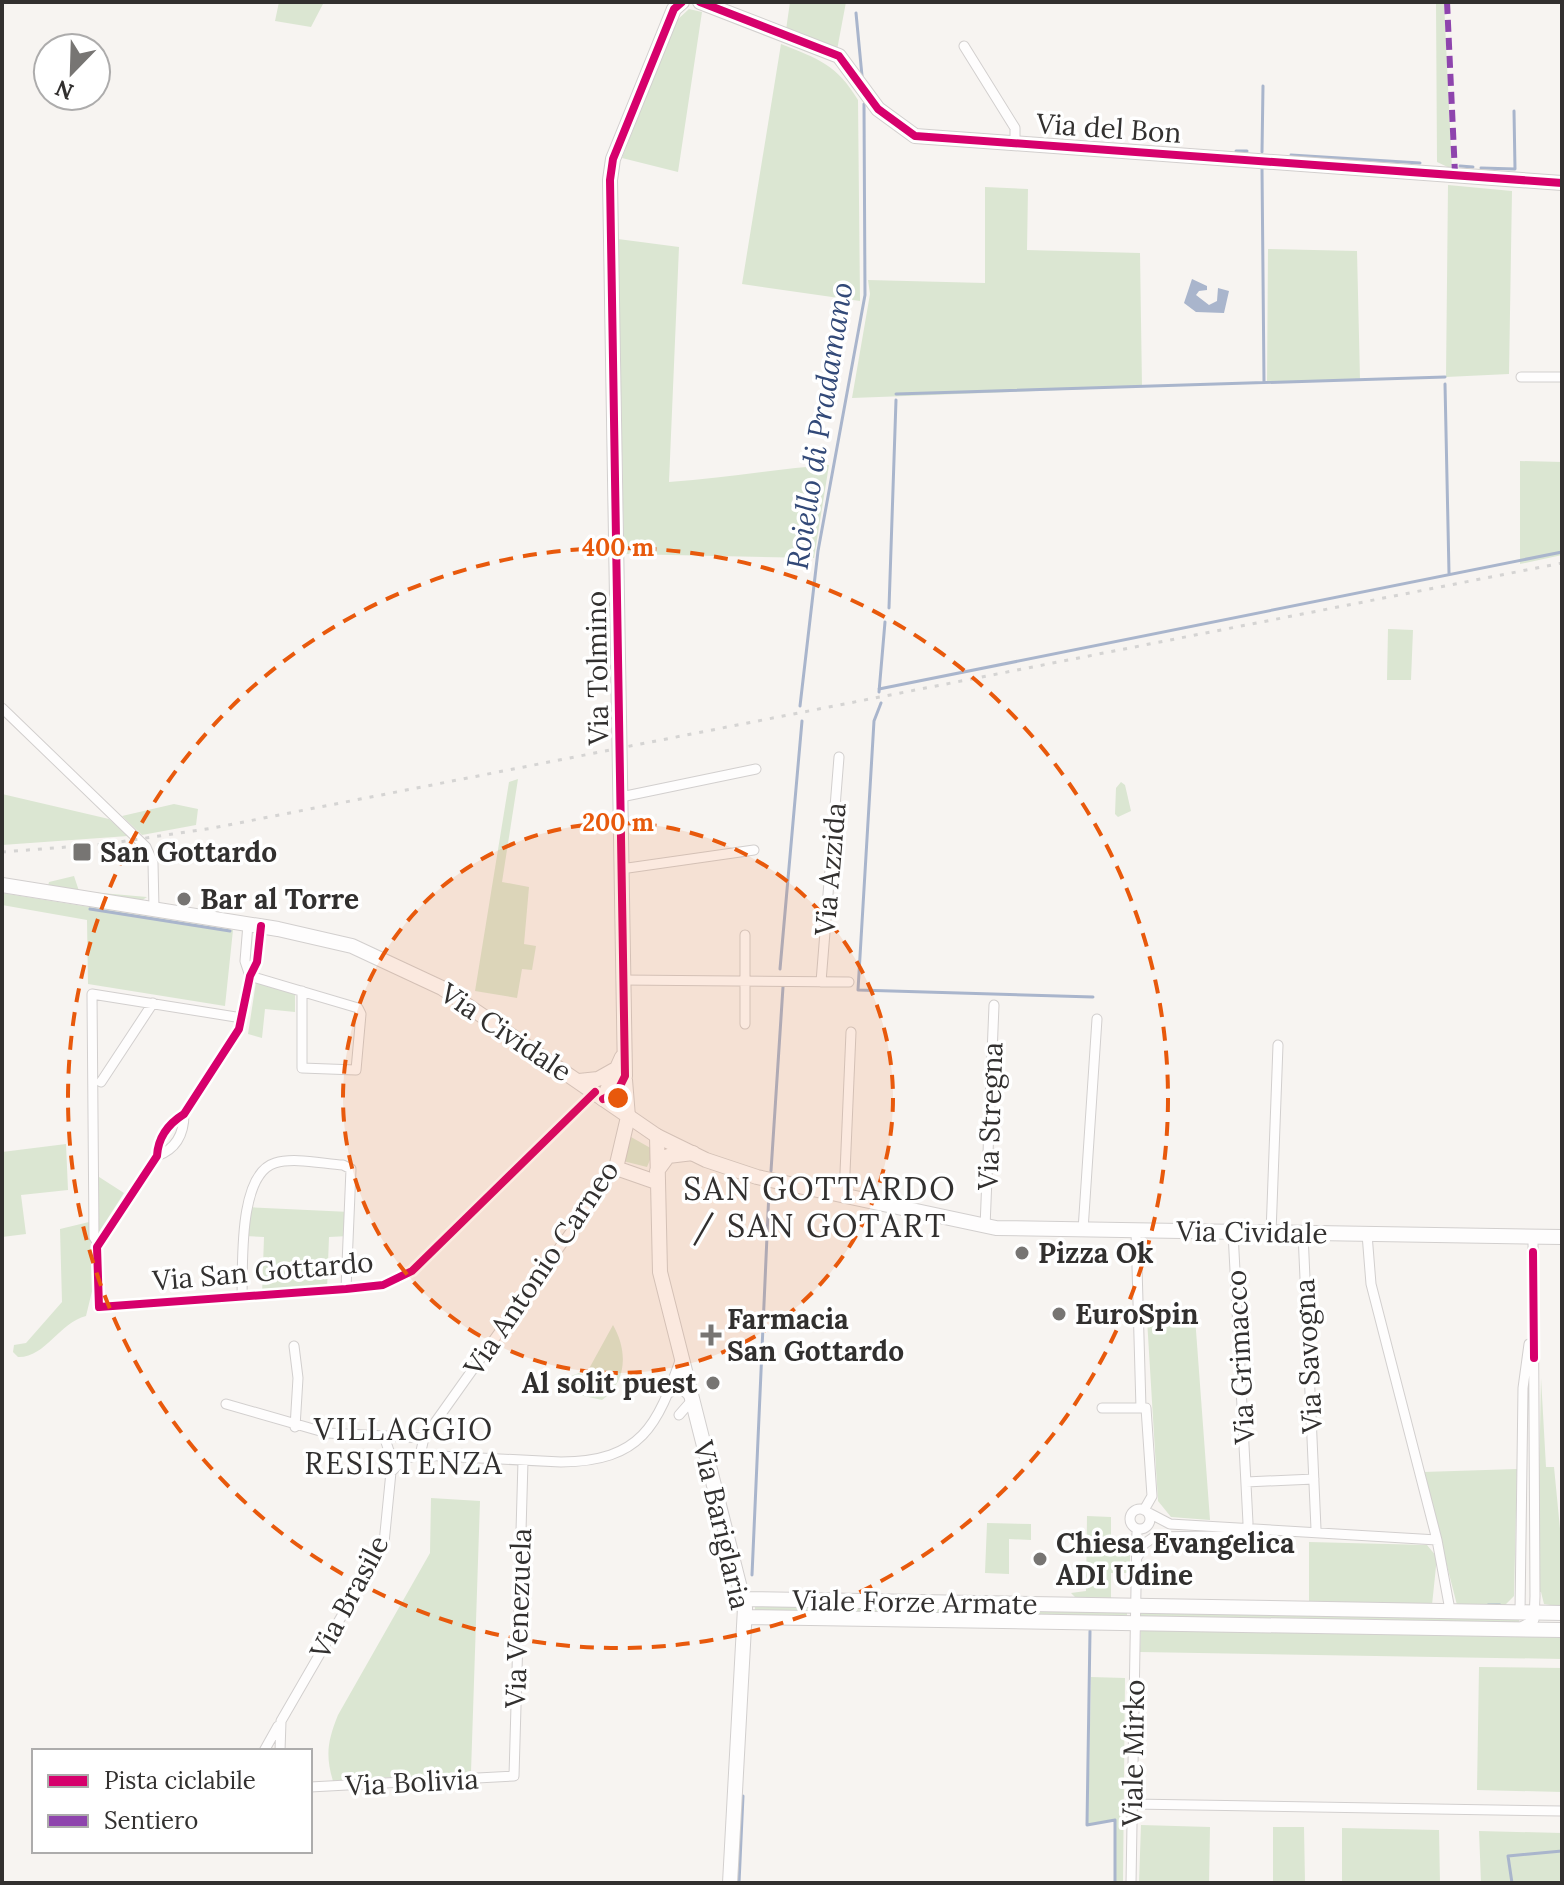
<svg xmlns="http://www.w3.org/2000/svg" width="1564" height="1885" font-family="Lora,serif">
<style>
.green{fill:#dbe6d2}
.water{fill:#a9b5cc}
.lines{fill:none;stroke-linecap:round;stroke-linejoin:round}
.stream{stroke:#a9b5cc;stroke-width:3}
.street-casing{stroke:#d2cfce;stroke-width:11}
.secondary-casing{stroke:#d2cfce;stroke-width:16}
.primary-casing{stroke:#d2cfce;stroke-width:16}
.street{stroke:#fefdfd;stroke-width:9}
.secondary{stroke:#fefdfd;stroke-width:14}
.primary{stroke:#fefdfd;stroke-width:14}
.rail{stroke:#d5d4d3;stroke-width:3;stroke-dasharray:4 8;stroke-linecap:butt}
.quiet{stroke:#8e44ad;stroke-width:6;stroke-dasharray:12 6;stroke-linecap:butt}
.cycleway-casing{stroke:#fff;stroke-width:13}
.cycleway{stroke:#d6006c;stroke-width:8}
.ring{fill:none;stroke:#e8590c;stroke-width:4;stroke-dasharray:14 10}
.poi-dot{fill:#777573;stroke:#fff;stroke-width:3}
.labels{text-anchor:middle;stroke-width:7;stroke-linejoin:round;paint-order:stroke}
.street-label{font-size:28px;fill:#32302f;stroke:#fff}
.poi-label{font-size:28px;font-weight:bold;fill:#32302f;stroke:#fff;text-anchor:start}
.water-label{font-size:30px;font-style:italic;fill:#324978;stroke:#fff}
.neighbourhood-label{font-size:30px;letter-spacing:2px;fill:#32302f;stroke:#fff}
.quarter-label{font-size:32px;letter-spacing:2px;fill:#32302f;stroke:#fff}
.centre{fill:#e8590c;stroke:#fff;stroke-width:4}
.ring-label{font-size:24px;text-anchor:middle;font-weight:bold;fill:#e8590c;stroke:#fff;stroke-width:7;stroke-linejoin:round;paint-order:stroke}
</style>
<rect width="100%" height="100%" fill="#f7f4f1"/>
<path class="green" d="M279 2H324L311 27 275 21Z
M790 2H846L837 50 786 30Z
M1436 2H1444L1452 169 1437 162Z
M689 9 702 12 678 172 622 158 676 21Z
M781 44C819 59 837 65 858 100L860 301 742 284Z
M1448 185 1512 191 1509 374 1446 377Z
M985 187 1028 189 1027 250 1140 253 1142 387 852 398 870 294 868 280 985 283Z
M618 239 679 247 669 482C723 478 775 469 829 465L814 558 624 554Z
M1268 249 1357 251 1360 379 1267 383Z
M1520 461 1562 462V555L1520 564Z
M1388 629 1413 630 1411 680H1387Z
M518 779 502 882 529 887 524 944 536 946 532 970 522 969 517 998 475 991 509 782Z
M1121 782 1125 785 1131 811 1118 817 1115 814 1116 788Z
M2 794 109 819 128 836 2 845Z
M174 804 198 809 196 825 142 835 122 816Z
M74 876 79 891 147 897 141 901 48 886 49 882Z
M2 893 233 930 225 1006 88 984 87 920 2 905Z
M256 982 295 994V1012L265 1009 262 1038 248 1034Z
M631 1137 654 1150 647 1167 623 1161Z
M66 1144 68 1190 21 1195 26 1234 2 1237V1152Z
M96 1175 124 1193 97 1235Z
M245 1207 350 1212 349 1236 329 1237 327 1290 262 1295 264 1237 244 1236Z
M89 1222 94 1283 86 1316C59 1323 45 1358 18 1357L13 1352 14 1345 26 1343 62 1302 60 1229Z
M1195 1317 1210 1520 1171 1517 1158 1501 1147 1319Z
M613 1325C628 1351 627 1382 602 1400L570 1393 571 1376 579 1373 585 1376Z
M1541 1378 1546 1467H1554L1562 1549V1607L1544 1604 1541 1592H1537Z
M1517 1469 1514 1596 1504 1606 1457 1605 1423 1472Z
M431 1498 480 1501 471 1772 333 1781C325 1755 328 1740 338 1715L430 1553Z
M1087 1516 1111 1517V1539L1130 1540V1573H1111V1600L1077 1599 1071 1593 1086 1591Z
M987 1523 1031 1524V1540L1009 1539V1574L985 1573Z
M1309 1542 1427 1545 1437 1557 1432 1605 1309 1603Z
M755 1604 1127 1611V1619L755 1612Z
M1140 1612 1519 1617V1623L1140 1618Z
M1141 1628 1562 1636V1659L1140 1652Z
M1479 1667 1562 1668V1792L1477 1790Z
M1091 1677 1125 1678 1123 1883H1115L1116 1819 1088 1824Z
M1141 1825 1210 1827 1209 1883H1139Z
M1273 1827H1304L1305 1883H1273Z
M1342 1828 1439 1830 1440 1883H1342Z
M1479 1831 1562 1833V1883H1481Z"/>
<path class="water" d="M1192 279 1207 286V290L1199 291 1196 295 1209 305 1217 301 1218 288 1229 291 1224 313 1196 312 1184 303Z"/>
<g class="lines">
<path class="stream" d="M856 13 862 76
M1236 151H1247
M1262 152 1263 86
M1291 155 1420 163
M1460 166 1473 167
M1262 168 1264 381
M1481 168 1515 169 1514 111
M1445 384 1449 573
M896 394 1445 377
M889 608 896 400
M879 689 1562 552
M879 692 885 622
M881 703 874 721 858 990 1093 997
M800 706 818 551 865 295 864 104
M90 909 230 931
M780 969 802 721
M771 1171 783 987
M752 1575 769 1191
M1488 1605H1500
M1090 1631 1087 1825 1115 1820V1883
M739 1883 743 1796
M1512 1883 1508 1856 1562 1851"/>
<defs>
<path id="street" d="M964 46 1015 128V144
M1521 377H1562
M2 708 146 847 153 863 154 909
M621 797 756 769
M621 869 754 850
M248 924 245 961 250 976
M261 926 257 962 250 976 239 1029 184 1114C168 1124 158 1137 157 1156L97 1247 99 1307 346 1289 383 1285 412 1271 595 1092
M745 935V1024
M250 976 358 1008 361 1014 356 1070 302 1068V991
M622 980 849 982
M821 982 839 757
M101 1082 153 1003
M157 1156C176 1149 184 1134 184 1114
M844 1196 851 1032
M985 1227 994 1005
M1083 1230 1097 1019
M1136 1231 1141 1408
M1233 1232 1248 1523
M1271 1233 1278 1045
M1303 1233 1316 1529
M1367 1234 1371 1284 1437 1540
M99 1245 94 1237 92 994 242 1018
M242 1296C243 1265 238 1174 275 1163 294 1157 324 1164 343 1165L351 1169 346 1289
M294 1346 298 1378 295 1427
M669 1393 679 1387 693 1399 679 1415
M226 1404 327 1433 424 1438
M1102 1408H1146L1152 1496 1144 1510
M384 1436 394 1466
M420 1455 424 1438 616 1168
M1246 1482 1314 1479
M1130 1519a10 10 0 1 1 20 0a10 10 0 1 1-20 0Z
M1147 1512 1170 1524 1437 1540 1450 1610
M1138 1556 1144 1544 1154 1537 1265 1535
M1520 1612 1523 1388 1529 1344
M1523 1626 1534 1620 1535 1596 1533 1237
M264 1751 278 1726
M280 1751 281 1721 384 1543 391 1472 404 1459 420 1455 561 1462C642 1461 657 1426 681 1358
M310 1787 514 1776 523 1461
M1132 1804 1562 1811
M1131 1883 1137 1529"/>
<path id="secondary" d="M700 2 839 56 878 109 915 136 1562 183
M625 1080 628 1117 616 1168 656 1182
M579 1081 598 1079 614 1070
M603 1099 617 1092 625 1076 610 180 613 159 674 9 682 2
M603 1099 622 1057
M657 1136 660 1272 745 1608 730 1883
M657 1171 668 1156 693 1153
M743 1599 1562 1613
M745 1617 1562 1630"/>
<path id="primary" d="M2 885 278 929 352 946 442 988 657 1136 706 1160 757 1177 996 1228 1562 1237"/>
</defs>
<use href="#street" class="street-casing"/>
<use href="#secondary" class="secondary-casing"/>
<use href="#primary" class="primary-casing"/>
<use href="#street" class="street"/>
<use href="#secondary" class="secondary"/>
<use href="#primary" class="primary"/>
<path class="rail" d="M2 852 106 844 213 828 1562 563"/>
<path class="quiet" d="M1447 2 1455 174"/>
<defs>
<path id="cycleway" d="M700 2 839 56 878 109 915 136 1562 183
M261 926 257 962 250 976 239 1029 184 1114C168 1124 158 1137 157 1156L97 1247 99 1307 346 1289 383 1285 412 1271 595 1092
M603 1099 617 1092 625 1076 610 180 613 159 674 9 682 2
M1533 1252 1534 1358"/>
</defs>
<use href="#cycleway" class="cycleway-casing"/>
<use href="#cycleway" class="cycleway"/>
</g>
<circle cx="618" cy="1098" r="275" fill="#e8590c" fill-opacity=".12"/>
<g class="ring">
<circle cx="618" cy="1098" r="275"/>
<circle cx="618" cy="1098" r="550"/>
</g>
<g class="poi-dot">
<rect x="72" y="842" width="20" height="20" rx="4"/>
<circle cx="184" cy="899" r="8"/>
<circle cx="1022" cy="1253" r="8"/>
<circle cx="1059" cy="1314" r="8"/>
<path d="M707 1323h8v8h8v8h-8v8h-8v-8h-8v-8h8z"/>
<circle cx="713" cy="1383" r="8"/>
<circle cx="1040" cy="1559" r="8"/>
</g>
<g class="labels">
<g class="street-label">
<text transform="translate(1109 128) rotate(4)" y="10">Via del Bon</text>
<text transform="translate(597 668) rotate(-91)" y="10">Via Tolmino</text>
<text transform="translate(830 869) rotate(-85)" y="10">Via Azzida</text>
<text transform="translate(506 1032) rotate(34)" y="10">Via Cividale</text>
<text transform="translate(990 1116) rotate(-88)" y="10">Via Stregna</text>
<text transform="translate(1252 1232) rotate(1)" y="10">Via Cividale</text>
<text transform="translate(541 1268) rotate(-56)" y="10">Via Antonio Carneo</text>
<text transform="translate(263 1271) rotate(-5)" y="10">Via San Gottardo</text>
<text transform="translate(1308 1356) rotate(-93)" y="10">Via Savogna</text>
<text transform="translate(1240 1357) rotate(-93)" y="10">Via Grimacco</text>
<text transform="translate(722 1525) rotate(77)" y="10">Via Bariglaria</text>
<text transform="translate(349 1597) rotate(-62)" y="10">Via Brasile</text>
<text transform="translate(915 1602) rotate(1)" y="10">Viale Forze Armate</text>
<text transform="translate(518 1618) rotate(-88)" y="10">Via Venezuela</text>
<text transform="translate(1133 1753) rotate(-89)" y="10">Viale Mirko</text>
<text transform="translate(412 1782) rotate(-3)" y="10">Via Bolivia</text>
</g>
<g class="poi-label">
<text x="100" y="862">San Gottardo</text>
<text x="200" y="909">Bar al Torre</text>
<text x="1038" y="1263">Pizza Ok</text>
<text x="1075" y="1324">EuroSpin</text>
<text x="727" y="1329">Farmacia<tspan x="727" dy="32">San Gottardo</tspan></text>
<text x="697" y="1393" text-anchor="end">Al solit puest</text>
<text x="1056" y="1553">Chiesa Evangelica<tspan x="1056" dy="32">ADI Udine</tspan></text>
</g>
<g class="water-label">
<text transform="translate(820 426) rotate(-81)" y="10">Roiello di Pradamano</text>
</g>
<g class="neighbourhood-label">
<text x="404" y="1440">VILLAGGIO<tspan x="404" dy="34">RESISTENZA</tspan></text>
</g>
<g class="quarter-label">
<text x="820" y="1200">SAN GOTTARDO<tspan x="820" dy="37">/ SAN GOTART</tspan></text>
</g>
</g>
<circle cx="618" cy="1098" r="12" class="centre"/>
<g class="ring-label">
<text x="618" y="556">400 m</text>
<text x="618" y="831">200 m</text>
</g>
<rect width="1564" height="1885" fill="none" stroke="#32302f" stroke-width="8"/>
<rect x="32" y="1749" width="280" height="104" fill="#ffffff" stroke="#adacac" stroke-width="2"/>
<rect x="48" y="1775" width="40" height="12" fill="#d6006c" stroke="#adacac" stroke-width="2"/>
<text x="104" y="1789" font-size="24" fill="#32302f">Pista ciclabile</text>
<rect x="48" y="1815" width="40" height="12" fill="#8e44ad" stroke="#adacac" stroke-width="2"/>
<text x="104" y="1829" font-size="24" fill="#32302f">Sentiero</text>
<g transform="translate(72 72) rotate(203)"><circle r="38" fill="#ffffff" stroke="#adacac" stroke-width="2"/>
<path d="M0-6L14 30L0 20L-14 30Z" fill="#777573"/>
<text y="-12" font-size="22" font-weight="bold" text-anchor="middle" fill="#32302f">N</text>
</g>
</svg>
